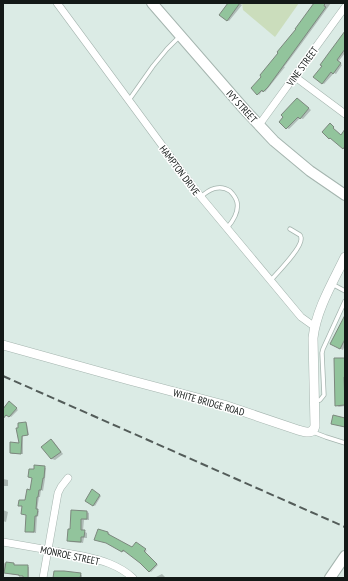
<svg xmlns="http://www.w3.org/2000/svg" width="348" height="581" font-family="'PT Sans Narrow',sans-serif">
<style>
.green{fill:#cbddbc}
.shadow{fill:#0003}
.building{fill:#92c49c;stroke:#7c887e}
.lines{fill:none;stroke-linecap:round;stroke-linejoin:round}
.service-casing{stroke:#a5b5af;stroke-width:5}
.minor-casing{stroke:#a5b5af;stroke-width:8}
.tertiary-casing{stroke:#a5b5af;stroke-width:10}
.secondary-casing{stroke:#a5b5af;stroke-width:12}
.service{stroke:#fff;stroke-width:3.5}
.minor{stroke:#fff;stroke-width:7}
.tertiary{stroke:#fff;stroke-width:9}
.secondary{stroke:#fff;stroke-width:10}
.rail{stroke:#535c59;stroke-width:2;stroke-dasharray:8 4;stroke-linecap:butt}
.labels{text-anchor:middle;stroke-width:3;stroke-linejoin:round;paint-order:stroke}
.street-label{font-size:10px;fill:#131917;stroke:#fff}
</style>
<rect width="100%" height="100%" fill="#dbebe5"/>
<path class="green" d="M242 3H299L275 37 243 10Z"/>
<path class="shadow" d="M230 3H239L242 5 229 21 227 20Z
M315 3H331L302 43 284 67H285L265 92 263 90 259 95 258 94 263 77Z
M345 33V53L338 62 342 65 336 74 334 73 324 84 322 83 323 66Z
M299 100 311 110 303 119 300 118 289 129 287 128Z
M345 317V345L343 350 332 344Z
M345 359V406L339 407 336 405Z
M11 403 18 410 11 417 8 415 7 416H6L3 413V410Z
M26 423 27 424 29 435 23 436V454H12L11 453 20 444Z
M51 440 54 442 63 454 55 460 52 459 43 447Z
M44 467 46 468 45 479 43 491 41 490 40 497H39L37 510 39 511 38 517 37 516 36 533 28 532 26 531 27 515 23 507 19 505 26 502 31 491 35 470Z
M3 479 8 480V486H3Z
M92 491 101 496 95 506 86 500Z
M3 510 8 512 6 522 3 521Z
M87 512 89 513V520H84L83 531 87 533V538H84L83 543 70 542 68 540 71 530Z
M98 530 108 533 110 534 109 535 132 548 138 544 147 551 145 552 158 565 151 572 149 571 140 562 125 550 124 552 109 544Z
M3 563 29 567V578H24V576L3 573Z
M80 574 82 575V577L95 578H54Z
M162 574 166 578H157L156 577Z"/>
<path class="building" d="M228 3H240L227 21 219 15Z
M314 3H325L324 6 326 7 268 87 263 92 262 90 257 95 251 88 261 77 260 75 278 53 277 52 296 29H295Z
M345 31V49L337 60 341 63 333 74 331 72 322 84 313 77 322 66 320 65 328 54Z
M297 98 309 108 300 119 298 117 286 129 279 122 283 117 281 115Z
M330 123 334 127 333 128 341 135 345 129V146L343 149 330 138 329 139 322 132Z
M345 315V339L340 349 330 344Z
M334 358H345V377H344L345 405H344L335 406Z
M9 401 17 408 9 417 6 415 3 419V409Z
M333 415 345 418V427L331 424Z
M26 422 28 435 22 436 21 454 10 453V442L19 443 16 428H18V423Z
M51 439 61 452 51 459 41 447Z
M34 465 45 466 44 478H43L41 490H39L38 497H37L36 509H38L37 516H35L34 532H25L26 515 21 514 22 506H18L19 500H25L27 489 30 490 32 478 28 477 29 469H34Z
M92 489 100 495 93 506 85 501Z
M71 510 87 511V519H81V530H85L84 537H81V542L67 541 68 529H70Z
M98 529 108 532V534L132 547 136 542 146 549 144 551 157 564 149 572 140 563 123 550 122 552 106 543 94 540Z
M6 562 14 563V565H28V578H23V576H19V575L4 573Z
M54 571H64L81 573 80 578H53Z"/>
<g class="lines">
<defs>
<path id="service" d="M129 100 153 66 167 49 179 37
M201 197C209 189 220 184 230 191 233 194 236 198 237 202 239 211 233 221 227 228
M271 280C277 273 303 247 301 238 301 237 301 236 300 235L290 229
M332 284 345 291
M316 401 320 400 324 395 322 353 323 349 345 301
M313 432 326 437 345 443"/>
<path id="minor" d="M57 3 181 171 201 197 301 317 315 327
M294 76 345 114
M259 125 345 7
M3 542 83 556C101 560 119 565 133 578
M43 578 58 493 61 487 68 478"/>
<path id="tertiary" d="M3 345 129 380 224 405 298 430C305 432 313 435 315 426L313 338C316 310 333 282 345 257"/>
<path id="secondary" d="M152 3 245 110 274 141 310 171 345 195
M330 578 345 556"/>
</defs>
<use href="#service" class="service-casing"/>
<use href="#minor" class="minor-casing"/>
<use href="#tertiary" class="tertiary-casing"/>
<use href="#secondary" class="secondary-casing"/>
<use href="#service" class="service"/>
<use href="#minor" class="minor"/>
<use href="#tertiary" class="tertiary"/>
<use href="#secondary" class="secondary"/>
<path class="rail" d="M3 376 345 527"/>
</g>
<g class="labels">
<g class="street-label">
<text transform="translate(302 66) rotate(-54)" y="4">VINE STREET</text>
<text transform="translate(242 106) rotate(48)" y="4">IVY STREET</text>
<text transform="translate(180 170) rotate(53)" y="4">HAMPTON DRIVE</text>
<text transform="translate(209 402) rotate(16)" y="4">WHITE BRIDGE ROAD</text>
<text transform="translate(70 555) rotate(12)" y="4">MONROE STREET</text>
</g>
</g>
<rect width="348" height="581" fill="none" stroke="#131917" stroke-width="8"/>
</svg>
